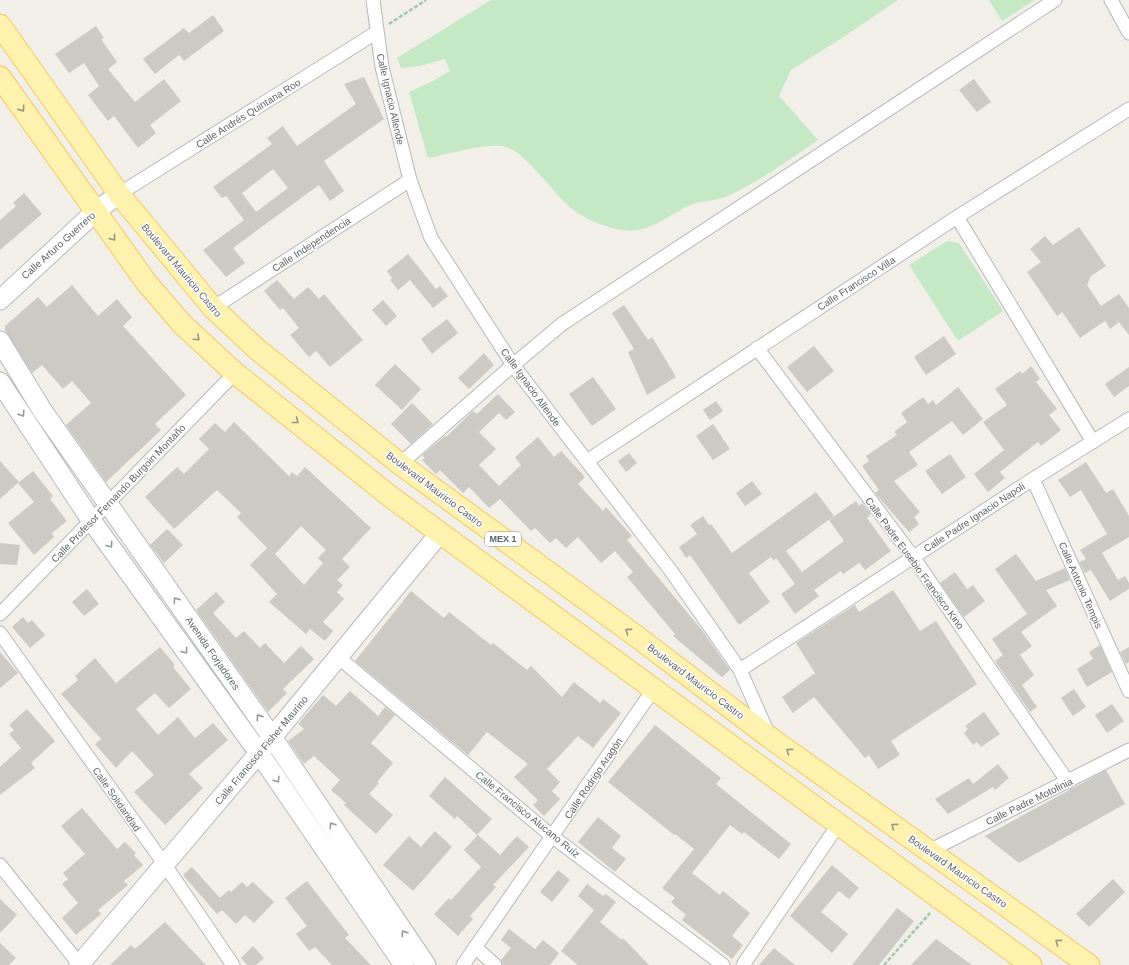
<svg xmlns="http://www.w3.org/2000/svg" width="1129" height="965" font-family="Helvetica,sans-serif">
<style>
.green{fill:#c5e8c5}
.building{fill:#cccac5;fill-rule:evenodd}
.lines{fill:none;stroke-linecap:round;stroke-linejoin:round}
.street-casing{stroke:#b5b8bc;stroke-width:15}
.secondary-casing{stroke:#b6babf;stroke-width:21}
.primary-casing{stroke:#f2c960;stroke-width:23}
.path{stroke:#9cc7a9;stroke-width:2.5;stroke-dasharray:4 2;stroke-linecap:butt}
.street{stroke:#fff;stroke-width:13}
.secondary{stroke:#fff;stroke-width:19}
.primary{stroke:#fff2af;stroke-width:21}
.oneway{stroke:#979581}
.oneway2{stroke:#979a9d}
.labels{text-anchor:middle;stroke-width:3;stroke-linejoin:round;paint-order:stroke}
.shield{fill:#fff;stroke:#8f9295;stroke-width:1}
.shield-label{font-size:9px;font-weight:bold;fill:#5f6368}
.street-label{font-size:10px;fill:#5f6368;stroke:#fff}
</style>
<rect width="100%" height="100%" fill="#f1efe8"/>
<path class="green" d="M491 0H898L842 38 791 70 779 96 818 140C789 160 760 181 728 196 717 201 704 200 693 204 666 215 650 236 617 229 602 226 583 218 571 208 553 194 524 148 502 146 483 144 448 154 428 158L409 92 433 81 450 71 445 59 420 66 401 68 397 58Z
M989 0H1035L1002 21Z
M947 241 959 243 1003 311 958 341 909 265Z"/>
<path class="building" d="M213 15 224 31 184 61 179 55 155 74 143 59 184 28 189 33Z
M96 26 104 38 101 39 117 62 108 69 135 102 164 79 181 101 150 125 156 133 138 148 114 116 108 121 88 95 99 86 84 63 69 73 55 54Z
M364 77 384 119 324 161 344 191 330 201 319 185 233 248 245 263 226 277 203 250 244 220 226 196 222 198 213 187 272 144 267 138 283 126 297 146 356 104 344 84ZM273 169 288 188 256 212 242 193Z
M974 79 991 102 977 112 959 90Z
M24 193 42 214 0 250V220L16 206 13 203Z
M1079 227 1106 266 1091 276 1087 285 1101 306 1119 294 1129 308V335L1119 322 1110 329 1105 321 1080 338 1062 312 1057 316 1027 272 1041 262 1030 249 1045 236 1053 245Z
M408 254 436 289 440 286 448 296 433 308 410 280 398 290 390 280 392 278 387 271Z
M277 280 294 299 308 287 319 299 324 294 363 340 330 367 316 351 309 357 290 335 299 328 283 308 280 310 264 291Z
M72 285 98 316 117 299 132 317 123 326 186 395 155 424 161 430 106 482 66 425 91 403 72 381 63 389 42 365 32 373 5 331V326L38 297 47 307Z
M383 300 397 316 386 326 372 310Z
M624 305 648 340 652 337 676 377 647 395 628 352 634 349 612 313Z
M447 319 458 333 432 354 421 339Z
M944 336 956 354 926 375 914 357Z
M814 346 834 371 807 392 787 367Z
M484 353 494 365 469 389 458 378Z
M395 364 421 389 402 410 375 385Z
M1031 366 1040 379 1036 382 1057 409 1049 415 1061 430 1041 446 1038 442 1000 472 1005 478 988 492 974 474 1004 450 983 422 1007 405 995 389 1020 371 1022 374Z
M1129 367V386L1114 397 1105 384Z
M593 377 616 409 592 426 569 394Z
M958 387 983 419 963 435 952 421 909 452 918 465 894 481 920 512 914 517 919 524 909 532 875 493 879 490 862 466 869 461 866 456 897 435 894 432 907 422 901 413 923 397 928 404 933 400 936 405Z
M498 394 515 412 506 420 499 413 479 432 496 449 479 465 499 486 521 465 515 457 538 437 554 457 561 451 585 477 578 484 603 511 606 507 632 536 627 540 701 629 730 670 722 677 673 636 675 634 627 577 633 572 615 551 601 563 578 537 566 548 556 538 550 543 535 528 531 531 500 499 489 508 469 487 463 493 440 470 436 474 422 460 425 458 422 455 445 436 446 437 473 411 477 414Z
M716 401 723 411 710 420 703 410Z
M412 403 433 424 411 444 391 424Z
M234 422 289 476 292 472 297 476 305 467 371 528 342 559 350 567 337 580 343 585 337 592 344 599 323 622 333 631 325 641 310 629 306 634 269 602 277 594 250 565 267 548 237 517 241 513 217 490 174 529 145 497 177 467 184 474 209 449 199 439 215 423 225 432ZM301 526 326 550 318 558 323 563 304 585 275 554Z
M713 424 730 449 713 460 696 436Z
M629 453 637 463 626 472 618 461Z
M950 454 966 477 942 494 925 471Z
M0 461 19 482 0 499Z
M1086 462 1106 493 1113 489 1129 516V537L1102 553 1118 580 1125 576 1129 583V589L1110 601 1091 570 1085 573 1079 562 1086 559 1080 550 1107 534 1081 490 1070 497 1058 480Z
M33 471 53 496 50 499 67 521 52 533 54 537 34 555 8 523 34 502 18 483Z
M752 481 762 494 745 506 736 493Z
M816 492 834 516 786 551 802 572 844 541 829 520 856 501 859 506 862 503 871 514 867 518 891 551 865 570 859 563 843 574 841 571 814 590 819 596 795 614 781 594 795 584 776 558 774 561 771 557 749 573 770 602 739 625 690 555 686 558 679 547 697 534 690 525 703 516 709 525 711 524 732 553Z
M167 529 183 545 164 563 150 545Z
M0 543 20 545 17 565 0 564Z
M1016 554 1036 581 1065 568 1070 580 1046 590 1057 606 1021 632 1032 646 1020 655 1034 675 1022 685 1037 707 1030 712 995 661 1003 655 992 639 1027 614 995 569Z
M955 572 967 589 973 585 985 601 964 617 940 583Z
M87 589 99 604 84 616 72 602Z
M893 590 920 631 936 621 977 684 891 741 900 755 878 769 869 755 865 758 814 697 793 713 782 697 815 673 796 643 855 605 859 612Z
M411 591 444 618 449 612 491 645 493 643 527 670 531 666 562 697 574 682 600 703 603 699 621 713 593 748 578 736 547 769 560 782 552 791 560 799 544 816 533 805 538 800 514 777 528 764 487 732 468 755 355 661Z
M216 592 225 602 213 613 236 638 244 631 260 648 265 643 284 663 301 646 314 659 283 689 287 693 268 712 196 610Z
M23 617 28 623 32 620 45 635 30 648 12 627Z
M1100 645 1112 672 1087 687 1077 669 1093 659 1089 652Z
M160 647 175 665 173 667 191 689 169 708 155 693 136 709 158 735 178 717 195 738 213 723 228 740 189 774 203 788 165 825 134 792 154 775 132 751 116 768 95 744 101 739 61 694 78 680 75 676 95 658 116 683Z
M1129 647V662L1126 664 1120 652Z
M0 652 18 673 0 688Z
M1074 689 1086 707 1073 716 1061 698Z
M350 691 378 716 385 707 395 715 371 743 393 763 377 782 379 783 369 794 393 815 376 834 344 805 346 803 331 790 340 780 314 756 304 764 288 741 304 729 298 724 323 695 336 706Z
M1112 704 1124 721 1107 733 1095 715Z
M27 709 55 741 31 763 35 768 0 795V767L21 748 9 734 14 730 9 725Z
M984 712 1000 734 981 747 977 742 973 745 964 733 968 729 965 726Z
M655 725 721 778 716 784 791 844 779 859 744 832 742 834 730 825 692 873 720 895 723 891 750 913 732 936 743 945 732 959 682 920 686 915 671 902 675 898 662 888 694 849 675 834 674 835 608 782Z
M998 764 1009 778 995 790 993 787 948 814 935 799 969 778 973 784Z
M1106 770 1125 804 1019 863 985 836Z
M445 777 492 819 477 835 457 816 455 819 429 796Z
M82 808 117 849 125 842 136 853 134 855 143 865 124 881 128 885 98 910 101 914 76 935 62 918 78 903 62 884 68 879 63 873 85 854 61 826Z
M598 817 621 836 612 848 626 859 615 872 578 842Z
M435 831 452 847 413 891 383 865 409 836 421 847Z
M478 835 500 855 517 836 529 847 493 885 496 887 470 916 473 919 458 936 434 914 449 898 451 900 481 867 464 850Z
M832 865 859 888 849 899 839 891 821 912 848 934 832 953 790 916Z
M192 867 220 898 229 890 231 892 242 882 247 887 253 882 274 902 254 923 245 915 236 924 222 910 217 914 183 875Z
M558 870 570 880 552 902 540 892Z
M1113 879 1125 892 1089 927 1076 914Z
M307 881 349 935 345 938 371 965H332L315 947 309 951 296 934 307 926 285 898Z
M587 884 603 896 606 894 616 902 600 922 622 940 623 938 649 965H578L561 951 594 910 578 896Z
M0 899 17 915 0 933Z
M897 908 914 921 879 965H852Z
M165 922 206 965H110L131 945 135 949Z
M509 929 535 949 543 940 559 953 550 965H503L501 960 511 948 501 940Z
M936 939 972 965H911Z
M0 943 16 958 9 965H0Z
M253 946 264 958 256 965H247L241 958Z
M774 948 795 965H759Z"/>
<g class="lines">
<defs>
<path id="street" d="M373 0 382 67 410 180 431 238 513 365 671 571 740 670 768 733
M1111 0 1129 33
M119 194 377 32
M957 217 1093 442
M213 308 410 180
M757 348 913 557 1068 782
M587 461 957 217 1129 109
M400 464 513 365 562 324 1055 0
M1033 479 1129 691
M0 614 235 373
M0 633 165 865 233 965
M338 657 553 837 723 965
M740 670 1033 479 1129 419
M929 851 1129 750
M0 865 80 965
M475 947 495 965
M463 965 653 690
M743 965 838 825"/>
<path id="secondary" d="M0 300 95 212 119 194
M0 341 42 410 272 737 426 965
M0 382 91 520 259 753 404 965
M79 965 259 753 440 533"/>
<path id="primary" d="M0 25 119 194 213 308 258 350 400 464 636 636 769 737 1089 965
M0 77 146 282 182 324 235 373 391 497 1031 965"/>
</defs>
<use href="#street" class="street-casing"/>
<use href="#secondary" class="secondary-casing"/>
<use href="#primary" class="primary-casing"/>
<path class="path" d="M389 24 426 0
M884 965 930 913"/>
<use href="#street" class="street"/>
<use href="#secondary" class="secondary"/>
<use href="#primary" class="primary"/>
</g>
<defs><path id="oneway-chevron" d="M-2-3.5L2.5 0L-2 3.5" fill="none" stroke-width="1.6" stroke-linecap="round" stroke-linejoin="round"/></defs>
<g class="oneway">
<use href="#oneway-chevron" transform="translate(22 109) rotate(55)"/>
<use href="#oneway-chevron" transform="translate(113 238) rotate(53)"/>
<use href="#oneway-chevron" transform="translate(197 338) rotate(43)"/>
<use href="#oneway-chevron" transform="translate(296 421) rotate(38)"/>
<use href="#oneway-chevron" transform="translate(628 631) rotate(-144)"/>
<use href="#oneway-chevron" transform="translate(789 751) rotate(-144)"/>
<use href="#oneway-chevron" transform="translate(894 826) rotate(-144)"/>
<use href="#oneway-chevron" transform="translate(1058 942) rotate(-144)"/>
</g>
<g class="oneway2">
<use href="#oneway-chevron" transform="translate(22 414) rotate(57)"/>
<use href="#oneway-chevron" transform="translate(110 545) rotate(54)"/>
<use href="#oneway-chevron" transform="translate(176 600) rotate(-125)"/>
<use href="#oneway-chevron" transform="translate(185 651) rotate(54)"/>
<use href="#oneway-chevron" transform="translate(259 717) rotate(-125)"/>
<use href="#oneway-chevron" transform="translate(277 780) rotate(56)"/>
<use href="#oneway-chevron" transform="translate(332 825) rotate(-124)"/>
<use href="#oneway-chevron" transform="translate(404 933) rotate(-124)"/>
</g>
<g class="labels">
<rect class="shield" x="485" y="532" width="36" height="14" rx="3"/>
<g class="shield-label">
<text x="503" y="542">MEX 1</text>
</g>
<g class="street-label">
<text transform="translate(391 99) rotate(77)" y="4">Calle Ignacio Allende</text>
<text transform="translate(248 113) rotate(-32)" y="4">Calle Andrés Quintana Roo</text>
<text transform="translate(311 244) rotate(-33)" y="4">Calle Independencia</text>
<text transform="translate(58 245) rotate(-42)" y="4">Calle Arturo Guerrero</text>
<text transform="translate(182 270) rotate(50)" y="4">Boulevard Mauricio Castro</text>
<text transform="translate(856 283) rotate(-33)" y="4">Calle Francisco Villa</text>
<text transform="translate(531 387) rotate(54)" y="4">Calle Ignacio Allende</text>
<text transform="translate(435 489) rotate(37)" y="4">Boulevard Mauricio Castro</text>
<text transform="translate(118 493) rotate(-46)" y="4">Calle Profesor Fernando Burgoin Montaño</text>
<text transform="translate(974 517) rotate(-33)" y="4">Calle Padre Ignacio Napoli</text>
<text transform="translate(915 563) rotate(54)" y="4">Calle Padre Eusebio Francisco Kino</text>
<text transform="translate(1081 585) rotate(66)" y="4">Calle Antonio Tempis</text>
<text transform="translate(213 653) rotate(55)" y="4">Avenida Forjadores</text>
<text transform="translate(696 681) rotate(37)" y="4">Boulevard Mauricio Castro</text>
<text transform="translate(261 750) rotate(-50)" y="4">Calle Francisco Fisher Maurino</text>
<text transform="translate(593 778) rotate(-56)" y="4">Calle Rodrigo Aragón</text>
<text transform="translate(117 799) rotate(55)" y="4">Calle Solidaridad</text>
<text transform="translate(1029 801) rotate(-26)" y="4">Calle Padre Motolinia</text>
<text transform="translate(528 814) rotate(39)" y="4">Calle Francisco Alucano Ruíz</text>
<text transform="translate(958 871) rotate(35)" y="4">Boulevard Mauricio Castro</text>
</g>
</g>
</svg>
